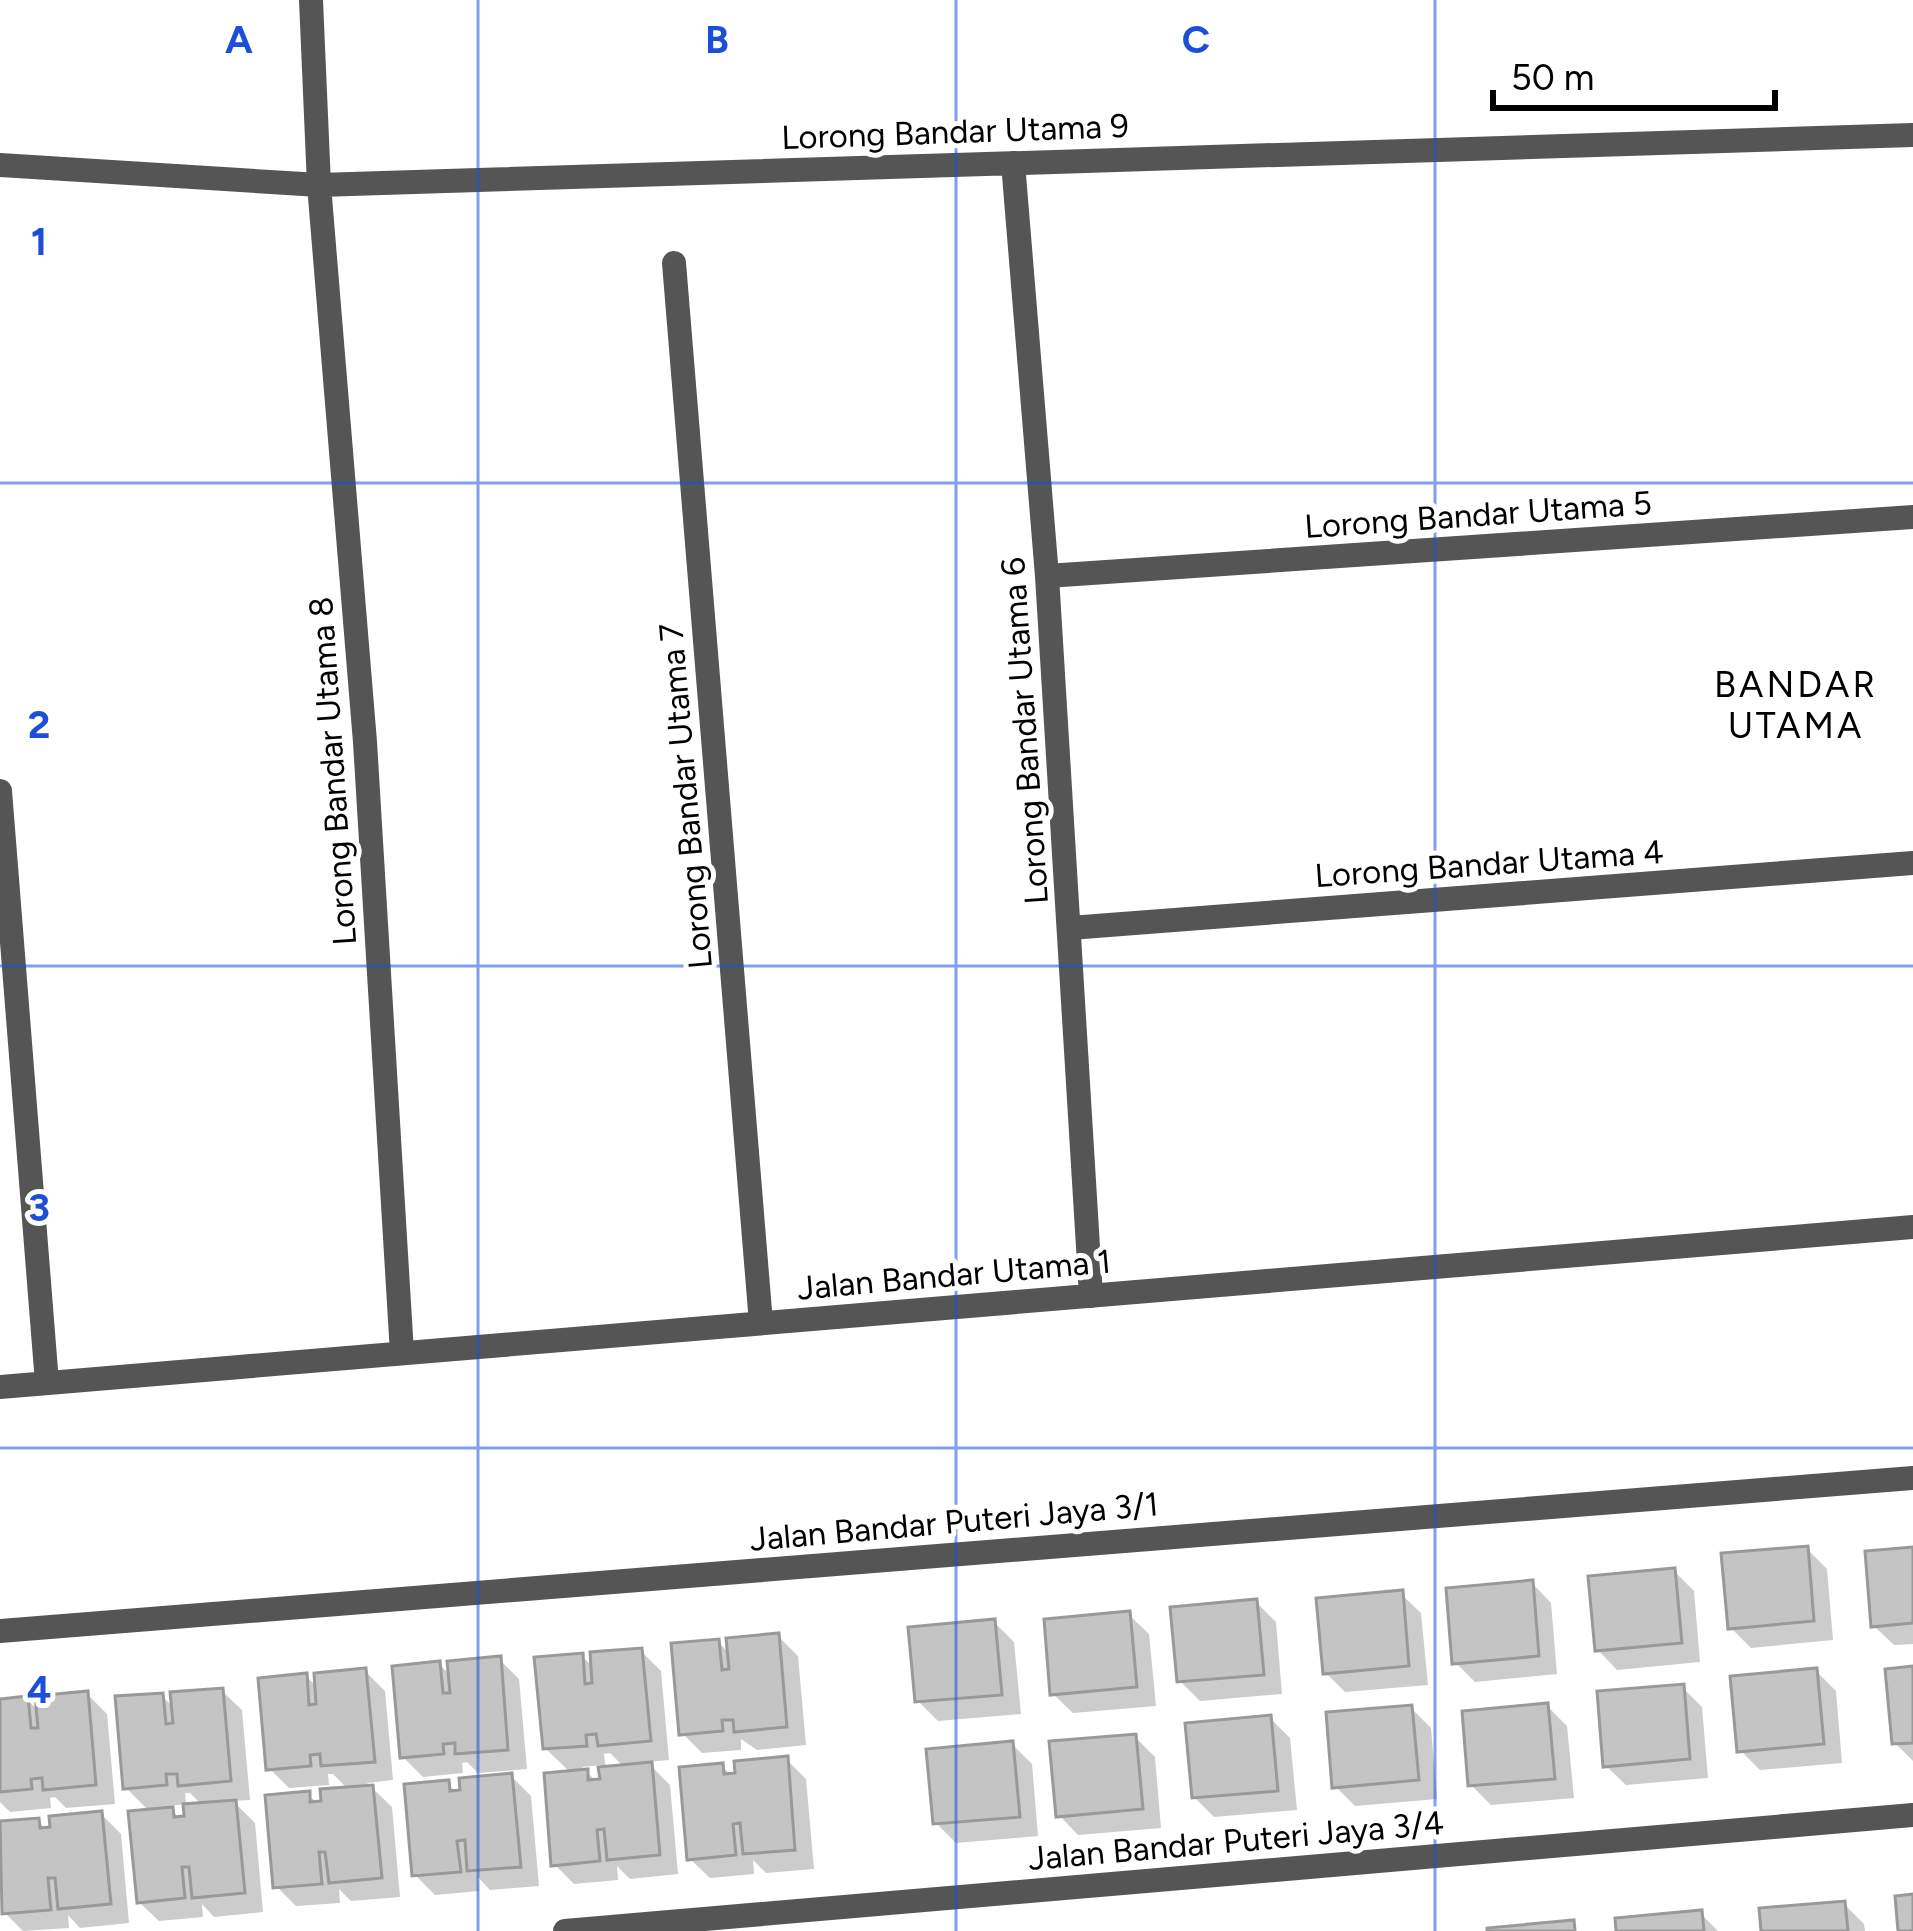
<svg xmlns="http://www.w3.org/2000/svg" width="1913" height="1931" font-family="Figtree,sans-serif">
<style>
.shadow{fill:#0003;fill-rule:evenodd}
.building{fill:#c4c4c4;stroke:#999;stroke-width:3}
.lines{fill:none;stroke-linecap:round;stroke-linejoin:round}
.street{stroke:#555;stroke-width:24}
.grid{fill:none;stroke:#1d4ed8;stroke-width:3;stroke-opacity:0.55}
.labels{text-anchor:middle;stroke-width:10;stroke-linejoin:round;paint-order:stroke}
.street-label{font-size:33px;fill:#000;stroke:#fff}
.neighbourhood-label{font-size:36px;letter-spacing:3px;fill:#000;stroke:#fff}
.grid-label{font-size:39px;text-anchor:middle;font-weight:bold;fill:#1d4ed8;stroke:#fff;stroke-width:10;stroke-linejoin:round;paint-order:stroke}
</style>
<rect width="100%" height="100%" fill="#fff"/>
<path class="shadow" d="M1807 1549 1827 1569 1833 1640 1751 1648 1731 1628Z
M1913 1550V1644L1894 1645 1874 1626Z
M1674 1571 1694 1591 1700 1662 1617 1670 1598 1650Z
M1532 1583 1551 1603 1557 1674 1475 1682 1455 1662Z
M1401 1594 1421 1613 1428 1685 1345 1692 1326 1673Z
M1256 1602 1276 1622 1282 1694 1200 1701 1180 1681Z
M1129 1615 1149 1634 1156 1706 1073 1713 1053 1694Z
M994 1622 1014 1642 1021 1714 938 1721 918 1701Z
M778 1636 798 1656 806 1745 757 1750 741 1739V1750L702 1753 682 1733 718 1642 730 1654Z
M641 1651 661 1671 669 1760 647 1762 670 1785 678 1874 630 1879 617 1866 618 1880 574 1884 554 1864 571 1773 545 1748 582 1656 594 1668ZM610 1753 624 1767 606 1769 604 1754ZM601 1765 603 1782H597L582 1767Z
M499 1659 519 1679 527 1769 478 1773 467 1762 462 1763 463 1773 423 1777 403 1757 439 1664 452 1677Z
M1913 1669V1761L1895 1743Z
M365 1671 385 1691 393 1780 367 1783 392 1807 400 1897 351 1901 339 1889 340 1903 296 1906 276 1886 309 1795 318 1804 349 1790 333 1774H328L329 1785 289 1788 269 1768 306 1676 318 1688Z
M1816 1671 1836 1691 1842 1763 1760 1770 1740 1750Z
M1682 1687 1702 1707 1708 1778 1626 1785 1606 1766Z
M222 1691 242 1710 250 1800 233 1801 255 1823 263 1912 214 1917 202 1904 203 1917 159 1921 139 1902 150 1812 126 1788 162 1696 174 1708ZM185 1793H190L203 1806 181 1820 168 1806 186 1804Z
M87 1694 107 1714 115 1804 66 1808 55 1797 50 1798 51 1808 10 1812 0 1802V1702L27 1699 39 1712Z
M1547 1706 1567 1726 1574 1798 1491 1805 1471 1785Z
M1411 1708 1431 1728 1437 1799 1355 1806 1335 1786Z
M1270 1718 1290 1738 1297 1810 1214 1817 1194 1797Z
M1135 1737 1155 1757 1161 1828 1078 1835 1059 1815Z
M1012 1744 1032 1764 1038 1836 956 1843 936 1823Z
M786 1759 806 1779 814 1869 766 1873 753 1860 754 1874 710 1878 690 1859 722 1766 732 1776Z
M511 1776 531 1796 539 1886 490 1890 478 1877 479 1891 435 1895 415 1875 447 1783 457 1793Z
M101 1814 121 1834 129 1923 80 1928 68 1915 69 1928 23 1931 5 1913 0 1824 38 1821 47 1831Z
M1844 1904 1864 1924 1865 1931H1764Z
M1700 1913 1718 1931H1619Z"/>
<path class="building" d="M1808 1546 1814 1621 1728 1629 1721 1553Z
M1913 1547V1623L1871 1627 1865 1551Z
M1675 1568 1682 1643 1595 1651 1588 1576Z
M1533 1580 1539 1656 1452 1664 1446 1588Z
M1403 1590 1409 1666 1323 1674 1316 1598Z
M1257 1599 1264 1675 1177 1682 1170 1607Z
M1130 1611 1137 1687 1050 1695 1044 1619Z
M995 1619 1002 1695 915 1702 908 1627Z
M779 1633 787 1727 734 1732 733 1720H722L723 1731 679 1735 671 1643 719 1639 722 1670 729 1669 726 1638Z
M642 1648 651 1741 598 1746 596 1734 586 1735 587 1746 543 1749 534 1657 583 1653 585 1684 592 1683 590 1652Z
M501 1656 508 1750 455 1754V1743L443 1744 444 1754 400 1758 392 1666 440 1661 443 1693H450L447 1661Z
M1913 1666V1743L1892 1744 1885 1669Z
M366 1668 375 1762 321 1766 320 1754 310 1755 311 1766 266 1770 258 1678 307 1673 309 1705 316 1704 314 1673Z
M1817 1668 1824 1744 1737 1752 1730 1676Z
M1684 1684 1690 1759 1603 1767 1597 1691Z
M223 1688 231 1781 178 1786 177 1774H166L167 1785 123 1789 115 1696 163 1693 166 1724 173 1723 170 1692Z
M88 1691 96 1785 43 1790 42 1778 31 1779 32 1789 0 1792V1699L28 1696 31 1728H38L35 1696Z
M1548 1703 1555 1779 1468 1786 1462 1711Z
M1412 1705 1419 1780 1332 1788 1326 1712Z
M1271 1715 1278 1791 1192 1798 1185 1723Z
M1136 1734 1143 1809 1056 1817 1049 1741Z
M1013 1741 1020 1817 933 1824 926 1749Z
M788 1756 795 1850 743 1854 740 1823 733 1824 736 1855 687 1860 679 1767 723 1763 724 1774 735 1773 734 1761Z
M652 1762 660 1855 607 1860 604 1829 597 1830 600 1861 551 1866 544 1773 588 1769V1780L600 1779 598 1767Z
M512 1773 521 1867 467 1871 465 1840 457 1841 461 1872 412 1876 404 1784 449 1780 450 1791 460 1790 459 1778Z
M373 1785 382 1878 329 1883 325 1852H319L322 1884 273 1888 265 1795 310 1791V1802L321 1801 320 1789Z
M236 1800 245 1893 192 1898 189 1867H182L185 1898 137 1903 128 1811 173 1807 174 1817 184 1816 183 1804Z
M102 1811 111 1904 58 1909 55 1878H48L51 1910 2 1914 0 1821 39 1818 40 1828 50 1827 49 1816Z
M1913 1894V1931H1898L1895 1896Z
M1845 1901 1848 1931H1761L1759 1908Z
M1702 1910 1704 1931H1616L1615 1918Z
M1574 1920 1575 1931H1487V1928Z"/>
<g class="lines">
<path class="street" d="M311 0 319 185 365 742 402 1353
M1013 163 1047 576 1091 1296
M0 165 319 185 1913 135
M674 263 761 1323
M1047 576 1913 517
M0 791 47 1383
M1070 928 1913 863
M0 1387 1913 1227
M0 1631 1913 1478
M565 1931 1913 1815"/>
</g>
<path class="grid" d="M478 0V1931M956 0V1931M1435 0V1931M0 483H1913M0 966H1913M0 1448H1913"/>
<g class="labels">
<g class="street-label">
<text transform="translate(955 131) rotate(-2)" y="12">Lorong Bandar Utama 9</text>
<text transform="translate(1478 514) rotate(-4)" y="12">Lorong Bandar Utama 5</text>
<text transform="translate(1024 731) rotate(-94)" y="12">Lorong Bandar Utama 6</text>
<text transform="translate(332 771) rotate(-94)" y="12">Lorong Bandar Utama 8</text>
<text transform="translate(685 796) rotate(-95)" y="12">Lorong Bandar Utama 7</text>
<text transform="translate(1489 863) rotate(-4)" y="12">Lorong Bandar Utama 4</text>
<text transform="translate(954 1274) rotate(-5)" y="12">Jalan Bandar Utama 1</text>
<text transform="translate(954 1521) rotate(-5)" y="12">Jalan Bandar Puteri Jaya 3/1</text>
<text transform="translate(1236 1840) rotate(-5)" y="12">Jalan Bandar Puteri Jaya 3/4</text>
</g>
<g class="neighbourhood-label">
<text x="1796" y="697">BANDAR<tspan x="1796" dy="41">UTAMA</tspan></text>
</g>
</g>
<g class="grid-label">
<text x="239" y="53">A</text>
<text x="717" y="53">B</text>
<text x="1196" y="53">C</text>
<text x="39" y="255">1</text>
<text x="39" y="738">2</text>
<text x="39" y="1221">3</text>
<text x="39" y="1703">4</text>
</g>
<path d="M1493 90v18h282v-18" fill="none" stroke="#000000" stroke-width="6"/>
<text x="1511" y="90" font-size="36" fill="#000000" stroke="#ffffff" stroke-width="9" paint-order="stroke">50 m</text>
</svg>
